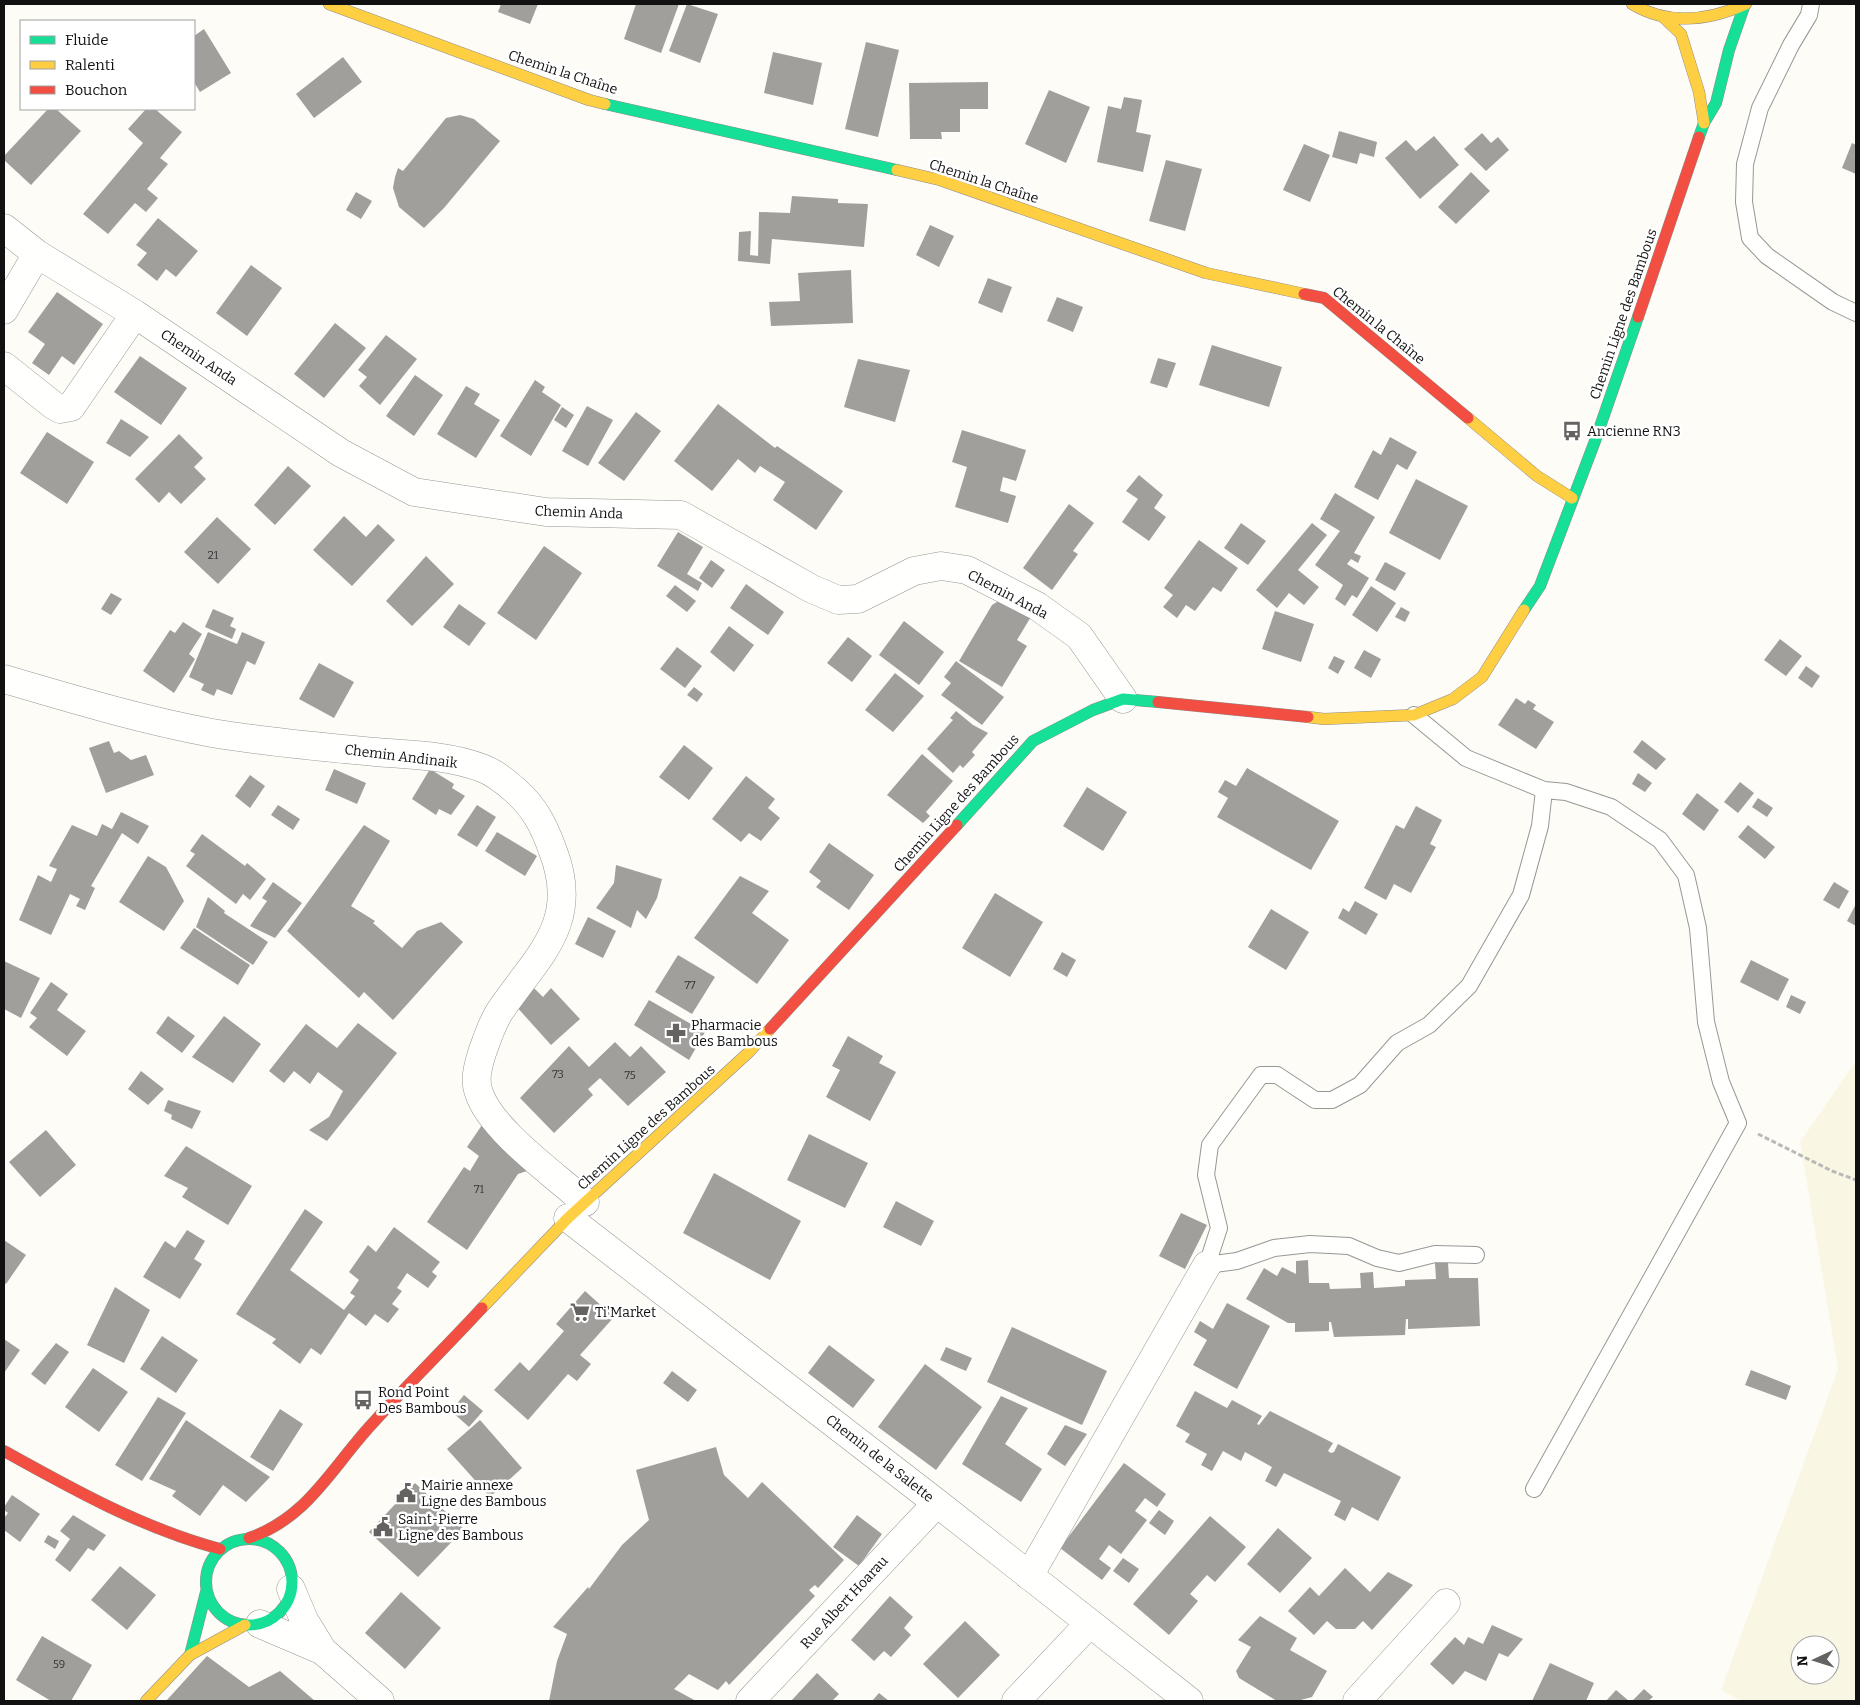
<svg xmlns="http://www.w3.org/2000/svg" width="1860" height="1705" font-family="Bitter,serif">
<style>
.farmland{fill:#f9f7e4;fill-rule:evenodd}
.building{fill:#a19f9c}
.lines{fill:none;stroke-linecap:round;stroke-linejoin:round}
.lane-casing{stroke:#979795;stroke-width:18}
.street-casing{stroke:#979795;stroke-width:29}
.fast-casing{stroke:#8e8d8b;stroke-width:12}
.slow-casing{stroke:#8e8d8b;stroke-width:12}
.jam-casing{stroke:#8e8d8b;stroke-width:12}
.path{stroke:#b9b9b8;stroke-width:3;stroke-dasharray:5 2.5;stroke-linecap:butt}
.lane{stroke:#fffffe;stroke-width:16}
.street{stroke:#fffffe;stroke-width:28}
.fast{stroke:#16e098;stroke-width:11}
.slow{stroke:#ffcf43;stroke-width:11}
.jam{stroke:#f24e42;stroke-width:11}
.labels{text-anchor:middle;stroke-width:5;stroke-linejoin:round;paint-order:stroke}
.number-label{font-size:11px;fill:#353434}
.street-label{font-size:14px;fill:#111;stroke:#fff}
.poi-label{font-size:14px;fill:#111;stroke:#fff;text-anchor:start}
</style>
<rect width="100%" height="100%" fill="#fdfcf7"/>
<path class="farmland" d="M1856 1061V1701H1742L1721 1690 1838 1369 1800 1142ZM1800 1645H1830V1675H1800Z"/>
<path class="building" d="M501 4H538L530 24 498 12Z
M636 4H679L661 53 624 39Z
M687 4 718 14 700 63 669 51Z
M204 29 231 73 200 92 194 82V36Z
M866 42 899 50 878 137 845 129Z
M773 52 822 63 813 105 764 93Z
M343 57 362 82 314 118 296 94Z
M988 82V109H960V132H941L942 139H910L909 83Z
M1049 90 1090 107 1066 163 1025 144Z
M1124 97 1142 100 1136 132 1151 135 1143 172 1097 162 1108 106 1121 109Z
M48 109H56L81 131 31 185 4 160V156Z
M146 109H155L182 132 160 158 168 164 147 189 158 198 146 212 135 203 108 234 83 214 143 143 128 129Z
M460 115 474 119 500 141 444 208 424 228 399 207 393 188 395 177 398 168 403 171 446 118Z
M1339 131 1377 142 1374 157 1360 153 1357 164 1332 157Z
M1482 133 1491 143 1498 137 1509 150 1486 171 1464 149Z
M1434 136 1459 165 1420 199 1385 158 1406 140 1416 151Z
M1852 143 1856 145V174L1842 168Z
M1304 144 1330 155 1310 202 1283 190Z
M1166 160 1202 169 1185 231 1149 221Z
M1471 172 1490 191 1456 224 1438 207Z
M356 192 372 201 361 219 346 210Z
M792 196 838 199V203L868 204 864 247 772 239 770 264 738 261 739 232 751 231 750 255 758 256 759 212 790 213Z
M158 218 198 251 176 277 166 269 157 281 137 265 147 253 136 245Z
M930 225 954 236 939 267 916 255Z
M251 265 282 288 247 336 216 313Z
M851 270 853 323 771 326 769 302 800 301 798 273Z
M988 278 1012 287 1002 313 978 303Z
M57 292 103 324 74 365 62 356 49 375 32 363 45 344 28 332Z
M1057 297 1083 307 1073 332 1047 321Z
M335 323 366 348 324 398 294 374Z
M386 335 417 359 380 405 359 386 367 377 358 370Z
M1212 345 1282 367 1269 407 1199 385Z
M140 356 187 388 161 425 114 392Z
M1158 358 1176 363 1167 388 1150 383Z
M858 359 910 370 895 422 844 407Z
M415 375 443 395 414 436 386 416Z
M535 380 545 387 542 392 561 405 531 456 500 436Z
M466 386 480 394 474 404 500 420 476 458 437 434Z
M718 404 775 448 777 446 843 491 816 530 773 500 785 482 760 466 755 473 738 459 712 491 674 461Z
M587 406 613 420 588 466 562 451Z
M562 407 574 415 566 428 554 420Z
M636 412 661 431 624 481 598 463Z
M121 419 149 437 130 457 106 443Z
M962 430 1026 450 1016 481 1003 477 1000 491 1016 496 1008 523 955 507 967 467 952 462Z
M47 432 94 462 67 504 20 473Z
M179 434 203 458 194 467 206 479 181 504 169 492 159 503 135 479Z
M1390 437 1417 452 1407 470 1397 464 1378 500 1354 487 1373 450 1381 455Z
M288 466 311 486 275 525 254 505Z
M1139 475 1163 495 1154 508 1166 517 1149 541 1122 522 1138 499 1126 491Z
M1416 479 1468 506 1440 560 1389 533Z
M1335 493 1375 517 1354 553 1361 556 1358 563 1351 559 1347 564 1369 578 1357 598 1352 595 1345 606 1335 599 1343 585 1315 565 1340 531 1320 519Z
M1069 504 1094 523 1073 551 1078 554 1052 590 1023 568Z
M344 516 366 537 378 524 395 540 352 586 313 550Z
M217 517 251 549 218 584 184 552Z
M1241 523 1266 541 1248 565 1224 548Z
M1312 523 1327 535 1298 570 1319 587 1304 605 1289 593 1277 608 1256 590Z
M678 532 703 547 687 574 702 583 698 591 657 566Z
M1199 540 1238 568 1221 592 1213 587 1195 611 1186 605 1177 618 1163 607 1173 595 1164 588Z
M544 546 582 573 536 640 497 613Z
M426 556 454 584 412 626 386 601Z
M711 560 725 570 712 588 699 578Z
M1385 562 1406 573 1395 591 1375 580Z
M746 584 784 612 768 635 730 608Z
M675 585 696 601 687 612 666 596Z
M1371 586 1396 603 1377 632 1352 615Z
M111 593 122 599 111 615 101 609Z
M1005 597 1032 615 1017 640 1027 646 1002 687 959 661 992 605Z
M459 604 486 623 469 646 443 627Z
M1401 607 1410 612 1405 622 1395 617Z
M213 609 234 618 230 626 236 629 232 639 205 627Z
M1275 611 1314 624 1301 662 1262 649Z
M904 621 944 652 919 685 879 655Z
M183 622 202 634 189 654 195 659 174 693 143 671 170 630 175 633Z
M729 626 754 645 734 672 710 652Z
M208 632 237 644 242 632 265 642 255 665 247 661 232 695 217 689 214 696 201 690 204 684 189 677Z
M848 637 872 656 852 682 827 663Z
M1780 639 1802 656 1786 676 1764 660Z
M677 647 702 666 685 688 660 669Z
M1364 650 1381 659 1371 678 1354 668Z
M1334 656 1345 661 1338 674 1328 668Z
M956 661 1004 697 982 725 941 695 951 683 944 677Z
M319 663 354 682 334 718 299 699Z
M1806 666 1820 676 1812 688 1798 678Z
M895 673 924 696 893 732 865 710Z
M694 687 703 694 697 702 687 695Z
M1516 698 1525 704 1528 700 1536 705 1533 709 1554 722 1536 749 1498 725Z
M956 711 973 725 988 733 972 752 975 755 963 768 960 765 953 773 927 749 953 720 950 718Z
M1642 740 1666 759 1656 770 1633 752Z
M109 741 114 753 119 751 131 760 146 755 154 775 106 793 89 748Z
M684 745 713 768 689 800 659 777Z
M922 754 953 781 926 812 930 816 923 823 887 795Z
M1247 768 1339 821 1311 870 1217 817 1228 798 1218 792 1225 780 1236 786Z
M334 769 366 783 357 804 325 790Z
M430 769 454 784 452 788 465 796 451 815 439 809 436 815 412 799Z
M1638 773 1652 783 1645 792 1632 784Z
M250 775 265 786 250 808 235 796Z
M746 776 775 799 768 808 780 818 761 841 749 833 741 842 712 819Z
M1740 782 1754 793 1738 813 1724 802Z
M1087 787 1127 812 1103 851 1063 826Z
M1697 793 1719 810 1704 831 1682 814Z
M1758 798 1773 808 1767 817 1752 807Z
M278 805 300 819 293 830 271 815Z
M477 805 496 817 477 847 457 835Z
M1416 806 1442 820 1430 844 1436 847 1411 893 1394 884 1386 900 1364 888 1396 825 1404 829Z
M121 812 149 826 138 844 122 833 91 886 95 888 85 910 76 906 80 899 70 894 51 935 19 920 38 875 51 882 57 869 49 866 72 825 97 836 102 824 112 829Z
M364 825 390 841 351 906 375 921 373 923 402 948 417 931 441 922 463 942 393 1020 364 992 359 998 287 931Z
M1748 825 1775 847 1765 859 1738 837Z
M497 832 537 856 525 876 485 851Z
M202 834 245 866 247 863 266 879 250 900 243 894 236 904 186 866 195 854 190 851Z
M829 843 874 875 849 910 816 887 821 881 809 872Z
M148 856 166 867 184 901 164 931 119 902Z
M616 865 662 879 657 898 646 919 637 910 631 928 596 908 614 883Z
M740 876 769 891 752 913 789 940 757 984 694 938Z
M273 882 302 903 275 938 250 926 267 901 262 898Z
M1834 882 1849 891 1839 909 1823 900Z
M995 893 1043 922 1010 977 962 948Z
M208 897 225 911 224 913 268 942 253 965 196 927Z
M1355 901 1378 914 1366 935 1338 918 1343 908 1349 912Z
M1856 904V926L1847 921Z
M1271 909 1309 932 1286 970 1248 947Z
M588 917 616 931 603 958 575 944Z
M194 928 250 965 238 985 180 948Z
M1062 952 1076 960 1067 977 1053 969Z
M678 955 715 977 692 1014 655 992Z
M1751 960 1789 979 1778 1001 1740 982Z
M4 961 40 978 21 1018 4 1009Z
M51 982 68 994 57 1010 86 1031 67 1056 29 1027 37 1018 30 1013Z
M531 985 543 997 551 988 580 1019 551 1045 515 1005Z
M1791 995 1806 1002 1800 1014 1786 1007Z
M649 1000 705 1032 689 1060 634 1025Z
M168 1016 195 1036 182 1053 156 1033Z
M224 1016 261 1044 233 1083 192 1057Z
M358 1023 397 1053 327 1141 309 1130 329 1117 343 1091 318 1072 310 1084 294 1071 284 1083 269 1071 306 1024 337 1048Z
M848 1036 883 1056 879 1063 896 1072 870 1121 826 1097 840 1070 832 1066Z
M615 1042 630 1057 641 1046 666 1072 628 1106 600 1078 588 1089 593 1095 554 1133 520 1098 569 1046 589 1067Z
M141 1071 164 1089 148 1105 128 1089Z
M168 1100 201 1111 192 1129 171 1119 172 1115 164 1111Z
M482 1125 536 1168 518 1174 467 1250 427 1222 464 1167 470 1171 479 1156 467 1147Z
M46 1130 76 1165 40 1197 9 1162Z
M809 1134 868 1163 845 1208 787 1180Z
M186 1146 252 1186 228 1225 182 1197 188 1188 164 1176Z
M714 1173 801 1221 770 1280 683 1233Z
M896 1201 934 1221 921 1246 883 1227Z
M305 1209 323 1222 290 1270 344 1310 355 1296 350 1293 359 1280 349 1272 368 1245 376 1252 394 1227 440 1262 432 1272 437 1276 428 1288 407 1273 397 1288 402 1291 392 1304 399 1309 388 1323 375 1314 366 1326 349 1313 321 1355 311 1348 300 1364 272 1343 276 1339 236 1314Z
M1181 1213 1207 1225 1185 1269 1159 1256Z
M187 1230 205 1241 194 1259 202 1264 180 1299 143 1277 165 1241 175 1248Z
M4 1240 26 1255 6 1284 4 1283Z
M1308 1260 1309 1283H1329L1330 1289 1361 1288 1360 1273 1373 1272 1374 1288 1405 1286V1280L1436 1279 1435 1263H1448L1449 1278H1478L1480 1326 1408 1329V1319H1406L1405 1335 1334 1337 1331 1322H1329V1331L1295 1332V1323H1288L1246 1299 1264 1268 1277 1276 1282 1267 1296 1274V1261Z
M115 1287 150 1310 124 1363 87 1345Z
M585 1291 614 1317 580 1355 591 1364 577 1381 568 1374 528 1420 494 1390 520 1362 529 1371 564 1331 556 1324Z
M1227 1303 1270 1326 1237 1389 1193 1365 1207 1340 1194 1332 1200 1321 1213 1329Z
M1012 1327 1107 1371 1082 1425 987 1382Z
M162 1336 198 1360 176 1393 140 1369Z
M4 1339 20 1350 4 1373Z
M56 1343 69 1352 45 1385 31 1374Z
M829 1345 875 1380 853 1408 808 1373Z
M946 1347 972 1358 966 1371 940 1360Z
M925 1364 982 1407 936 1470 878 1427Z
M93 1368 128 1392 99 1432 65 1407Z
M1751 1370 1791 1386 1786 1400 1745 1385Z
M672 1371 697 1390 688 1402 663 1383Z
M1195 1391 1227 1408 1232 1400 1262 1416 1257 1424 1259 1425 1270 1411 1333 1443 1328 1451 1331 1453 1334 1452 1338 1444 1401 1477 1378 1521 1352 1507 1345 1521 1334 1515 1341 1501 1284 1473 1276 1487 1265 1481 1272 1467 1245 1452 1241 1461 1223 1451 1212 1471 1201 1465 1207 1454 1185 1442 1190 1434 1176 1426Z
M464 1395 483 1411 469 1427 451 1411Z
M1001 1396 1028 1408 1005 1444 1042 1469 1021 1502 962 1464Z
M158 1397 186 1413 142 1481 115 1465Z
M280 1409 303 1424 273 1471 250 1457Z
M186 1420 270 1477 246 1502 223 1485 200 1516 172 1496 176 1491 149 1479Z
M480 1420 522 1468 490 1497 447 1449Z
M1065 1425 1087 1434 1065 1466 1047 1454Z
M716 1447 724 1475 748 1498 762 1482 844 1560 818 1588 815 1585 809 1590 815 1596 729 1685 726 1681 718 1690 689 1674 674 1689 696 1701H549L557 1661 567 1634 553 1627 588 1587 589 1589 622 1545 649 1520 636 1470Z
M1124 1463 1166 1494 1157 1507 1145 1498 1135 1511 1147 1520 1121 1554 1109 1545 1099 1559 1111 1568 1102 1580 1060 1548Z
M415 1483 464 1529 418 1577 369 1532Z
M12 1495 40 1514 20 1542 4 1530V1518L8 1513 4 1510V1507Z
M1159 1510 1174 1521 1165 1535 1149 1523Z
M73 1515 106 1535 94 1551 88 1548 70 1572 55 1560 70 1539 60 1531Z
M857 1515 882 1534 859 1566 833 1547Z
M1210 1516 1246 1547 1215 1582 1207 1575 1190 1594 1198 1601 1169 1635 1133 1604Z
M1278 1528 1312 1558 1280 1593 1247 1564Z
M48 1535 59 1541 55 1549 44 1542Z
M1123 1558 1139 1569 1129 1583 1113 1571Z
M120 1566 156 1595 127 1630 91 1600Z
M1345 1568 1370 1592 1388 1572 1413 1585 1372 1630 1363 1621 1355 1629H1336L1327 1621 1314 1635 1288 1611 1310 1587 1319 1596Z
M401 1592 441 1628 405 1669 365 1633Z
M890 1596 913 1617 904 1628 911 1635 891 1657 884 1651 874 1661 851 1640Z
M1260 1616 1297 1638 1290 1650 1327 1671 1312 1697 1297 1701H1277L1239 1678 1236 1671 1251 1647 1238 1640Z
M965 1621 1000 1655 958 1698 923 1664Z
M1492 1625 1523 1639 1508 1657 1499 1653 1486 1681 1465 1671 1453 1685 1430 1664 1455 1637 1464 1645 1468 1637 1483 1644Z
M42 1636 92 1665 71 1701H51L16 1680Z
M207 1656 249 1687 280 1671 315 1701H166Z
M1550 1663 1594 1683 1586 1701H1532Z
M817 1673 839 1694 832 1701H791Z
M1644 1689 1653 1697 1648 1701H1632Z
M1616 1690 1629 1701H1606Z
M879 1693 889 1701H872Z"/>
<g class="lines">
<defs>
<path id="lane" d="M1811 4 1809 15 1791 45 1760 108 1745 164 1744 202 1750 238 1767 256 1833 302 1856 313
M1414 715 1466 758 1544 790 1540 826 1521 895 1469 986 1429 1025 1397 1043 1360 1085 1332 1100H1315L1277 1075H1261L1210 1145 1206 1175 1219 1228 1207 1265 1237 1261 1274 1248 1310 1244 1349 1246 1377 1258 1399 1263 1435 1254 1476 1255
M1534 1489 1738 1123 1721 1082 1706 1022 1698 928 1686 875 1660 840 1611 807 1566 792 1544 790"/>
<path id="street" d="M4 228 37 254 135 314 341 453 414 492 546 512 681 515 812 589 838 600 858 599 914 571 941 566 967 570 1037 606 1079 636 1123 699
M4 310 37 254
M4 366 53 405 60 409 71 407 135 314
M4 679C72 699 142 720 212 733 266 742 321 747 375 752 411 755 448 755 482 768 493 772 507 783 516 791 535 808 544 826 553 851 581 924 537 956 500 1011 492 1023 487 1039 482 1053 478 1066 474 1080 479 1093 491 1130 555 1175 585 1202
M568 1218 937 1503 1189 1701
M1029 1576 1207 1265
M291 1589 304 1620 323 1651 380 1701
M260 1624 323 1651
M750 1701 937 1503
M1016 1701 1089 1624
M1357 1701 1446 1603"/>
<path id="fast" d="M605 104 897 170
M1699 137 1704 123 1716 103 1729 50 1745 4
M1524 610 1540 586 1595 441 1638 317
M957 825 1033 741 1093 710 1123 699 1158 702
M206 1582a43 43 0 1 1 86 0a43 43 0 1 1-86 0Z
M190 1655 206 1592"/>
<path id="slow" d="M329 4 589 100 605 104
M1632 4C1669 26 1708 21 1746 4
M1663 17 1681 34 1699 92 1704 123
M897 170 940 180 1206 273 1304 294
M1468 418 1537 476 1572 498
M1308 717 1324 719 1414 715 1453 699 1482 677 1524 610
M482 1308 568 1218 749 1052 770 1029
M146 1701 190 1655 245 1625"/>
<path id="jam" d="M1304 294 1324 298 1468 418
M1638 317 1699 137
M1158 702 1308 717
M770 1029 957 825
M4 1451C74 1490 142 1528 220 1549
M249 1538C308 1518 332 1467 372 1424 408 1384 446 1347 482 1308"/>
</defs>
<use href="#lane" class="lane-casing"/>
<use href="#street" class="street-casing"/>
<use href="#fast" class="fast-casing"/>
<use href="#slow" class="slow-casing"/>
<use href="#jam" class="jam-casing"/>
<path class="path" d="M1758 1134 1832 1171 1856 1180"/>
<use href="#lane" class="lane"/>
<use href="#street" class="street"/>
<use href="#fast" class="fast"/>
<use href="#slow" class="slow"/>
<use href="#jam" class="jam"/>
</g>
<defs>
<symbol id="bus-bare" viewBox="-9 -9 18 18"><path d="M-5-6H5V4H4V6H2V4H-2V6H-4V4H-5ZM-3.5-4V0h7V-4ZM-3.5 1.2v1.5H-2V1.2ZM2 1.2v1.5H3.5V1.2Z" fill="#646362" stroke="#fff" stroke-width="2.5" paint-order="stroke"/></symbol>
<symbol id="pharmacy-bare" viewBox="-9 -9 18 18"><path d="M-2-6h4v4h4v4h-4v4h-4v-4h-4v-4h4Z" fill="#646362" stroke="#fff" stroke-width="2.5" paint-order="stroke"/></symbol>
<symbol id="supermarket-bare" viewBox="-9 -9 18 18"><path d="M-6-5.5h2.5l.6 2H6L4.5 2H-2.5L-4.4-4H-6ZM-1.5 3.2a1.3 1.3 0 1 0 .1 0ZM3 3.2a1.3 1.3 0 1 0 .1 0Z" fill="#646362" stroke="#fff" stroke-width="2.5" paint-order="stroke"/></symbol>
<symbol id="civic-bare" viewBox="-9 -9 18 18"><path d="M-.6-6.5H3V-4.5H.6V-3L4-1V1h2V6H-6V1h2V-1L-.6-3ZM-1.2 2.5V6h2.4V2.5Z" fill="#646362" stroke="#fff" stroke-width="2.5" paint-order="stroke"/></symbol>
</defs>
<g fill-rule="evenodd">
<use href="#bus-bare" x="1558" y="417" width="28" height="28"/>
<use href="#pharmacy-bare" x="662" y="1019" width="28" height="28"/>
<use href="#supermarket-bare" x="566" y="1298" width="28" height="28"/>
<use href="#bus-bare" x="349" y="1386" width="28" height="28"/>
<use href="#civic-bare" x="392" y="1479" width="28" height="28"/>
<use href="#civic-bare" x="369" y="1513" width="28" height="28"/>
</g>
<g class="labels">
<g class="number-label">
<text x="213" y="559">21</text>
<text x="690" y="989">77</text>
<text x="558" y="1078">73</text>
<text x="630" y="1079">75</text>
<text x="479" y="1193">71</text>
<text x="59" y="1668">59</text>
</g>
<g class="street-label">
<text transform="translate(563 72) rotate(18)" y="5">Chemin la Chaîne</text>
<text transform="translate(984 181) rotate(18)" y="5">Chemin la Chaîne</text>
<text transform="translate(1623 314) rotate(-71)" y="5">Chemin Ligne des Bambous</text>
<text transform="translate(1379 325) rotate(39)" y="5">Chemin la Chaîne</text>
<text transform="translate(199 357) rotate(34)" y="5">Chemin Anda</text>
<text transform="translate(579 512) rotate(2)" y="5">Chemin Anda</text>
<text transform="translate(1008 594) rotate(28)" y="5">Chemin Anda</text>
<text transform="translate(401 756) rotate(7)" y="5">Chemin Andinaik</text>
<text transform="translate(956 803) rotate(-48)" y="5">Chemin Ligne des Bambous</text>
<text transform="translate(646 1127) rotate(-42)" y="5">Chemin Ligne des Bambous</text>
<text transform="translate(880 1458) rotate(38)" y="5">Chemin de la Salette</text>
<text transform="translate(844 1602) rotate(-47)" y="5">Rue Albert Hoarau</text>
</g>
<g class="poi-label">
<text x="1587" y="436">Ancienne RN3</text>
<text x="691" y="1030">Pharmacie<tspan x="691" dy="16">des Bambous</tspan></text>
<text x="595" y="1317">Ti'Market</text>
<text x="378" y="1397">Rond Point<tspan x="378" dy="16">Des Bambous</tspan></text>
<text x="421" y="1490">Mairie annexe<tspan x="421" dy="16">Ligne des Bambous</tspan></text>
<text x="398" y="1524">Saint-Pierre<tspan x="398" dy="16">Ligne des Bambous</tspan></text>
</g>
</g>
<rect width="1860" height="1705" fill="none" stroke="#111111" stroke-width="10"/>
<rect x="20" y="20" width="175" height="90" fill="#ffffff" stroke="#a0a0a0"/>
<rect x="30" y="36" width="25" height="8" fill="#16e098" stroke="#a0a0a0"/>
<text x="65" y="45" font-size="15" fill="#111111">Fluide</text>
<rect x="30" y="61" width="25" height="8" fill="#ffcf43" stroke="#a0a0a0"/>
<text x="65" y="70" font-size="15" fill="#111111">Ralenti</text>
<rect x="30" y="86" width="25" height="8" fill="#f24e42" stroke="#a0a0a0"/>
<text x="65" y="95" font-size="15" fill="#111111">Bouchon</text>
<g transform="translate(1815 1660) rotate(266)"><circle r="24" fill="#ffffff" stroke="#a0a0a0"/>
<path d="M0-4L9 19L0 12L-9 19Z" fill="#646362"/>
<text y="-8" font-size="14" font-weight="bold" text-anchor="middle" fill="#111111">N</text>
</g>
</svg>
